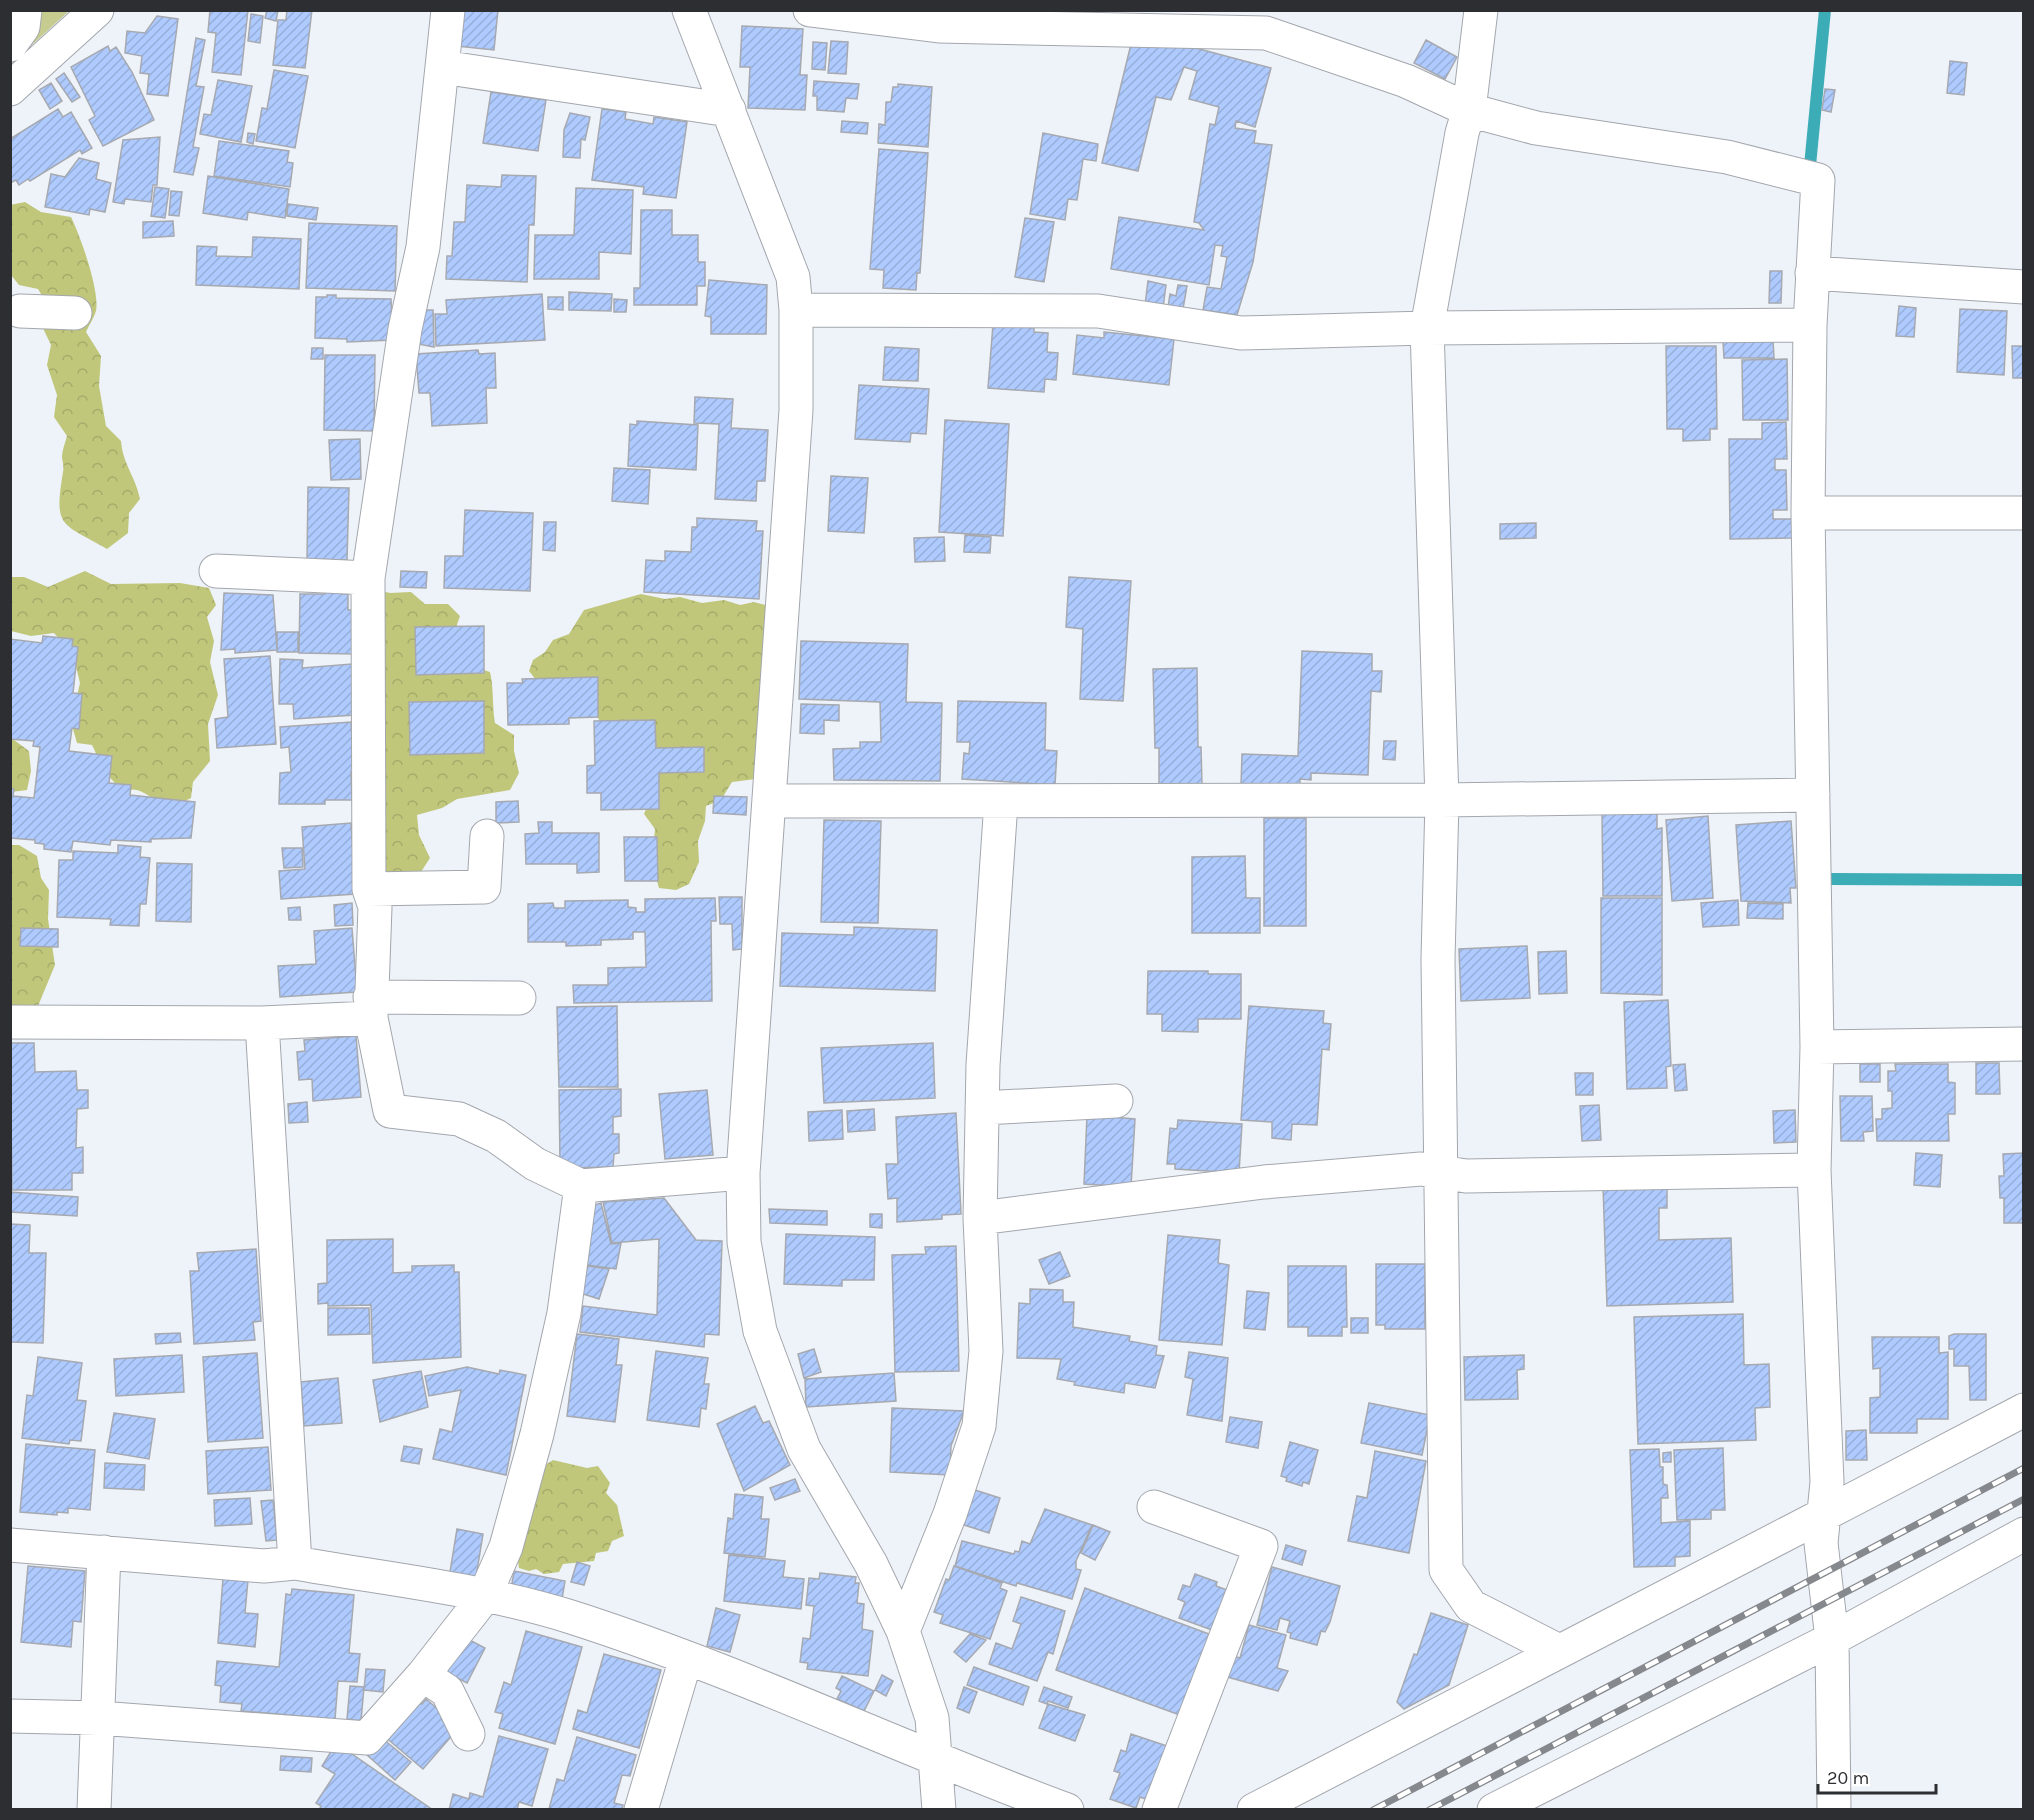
<svg xmlns="http://www.w3.org/2000/svg" width="2034" height="1820" font-family="Karla,sans-serif">
<style>
.green{fill:#c6cc8f}
.forest{fill:url(#forest-crowns)}
.lines{fill:none;stroke-linecap:round;stroke-linejoin:round}
.stream{stroke:#3cacb6;stroke-width:12}
.building{fill:url(#building-hatch);stroke:#a6a9b0;stroke-width:1.5}
.minor-casing{stroke:#a3a7ad;stroke-width:35}
.minor{stroke:#fff;stroke-width:33}
.rail-casing{stroke:#85888c;stroke-width:7}
.rail{stroke:#fff;stroke-width:4.5;stroke-dasharray:14;stroke-linecap:butt}
</style>
<defs>
<pattern id="forest-crowns" width="20" height="18" patternUnits="userSpaceOnUse" patternTransform="scale(1.5)"><rect width="20" height="18" fill="#c0c77a"/><path d="M2 6a3 3 0 1 1 6 0M12 15a3 3 0 1 1 6 0" fill="none" stroke="#a5ab6a"/></pattern>
<pattern id="building-hatch" width="6" height="6" patternUnits="userSpaceOnUse" patternTransform="scale(1.5)"><rect width="6" height="6" fill="#aecafe"/><path d="M-1 1l2-2M0 6l6-6M5 7l2-2" fill="none" stroke="#96aeda"/></pattern>
</defs>
<rect width="100%" height="100%" fill="#eef2f9"/>
<path class="green" d="M11 11H69L11 64Z"/>
<path class="forest" d="M25 202 41 212 71 217C80 235 100 291 96 311 94 318 89 325 86 332L101 356 99 386 106 426 121 441C123 465 135 475 140 499L129 513 128 533 107 549C60 522 54 528 63 472 64 467 63 463 62 458 62 451 65 443 67 436L54 417 57 395 47 365 51 345 42 326 47 304 38 289 19 285 11 275 10 205Z
M85 571 111 584 180 583 209 588 216 605 207 617 214 641 210 662 218 695 208 724 210 761 193 782 191 798C159 814 166 803 140 791 136 789 130 790 126 789 109 785 99 759 92 745L77 743 71 722 80 683 73 654 54 633 31 636 11 631V577H24L48 587Z
M373 589 390 593 411 592 425 604H448L460 616 453 636 468 665 490 672C494 689 492 706 495 723L514 735V751L519 773 510 790 457 799 442 808 417 815 419 835 430 858 419 875 388 876 375 850Z
M641 594 665 599 680 597 702 603 724 600 740 605 754 602 773 607 764 778 732 782 721 800 706 806 705 821 698 841 699 862 689 884 676 890 659 888 652 864 655 829 644 814 652 795 593 711 540 685 529 671 533 660 545 652 553 640 569 634 584 610Z
M10 737 29 751 31 771 27 790 11 792Z
M10 845H19L37 856 41 878 49 890 48 919 55 965 38 1006H11Z
M553 1460 587 1468 598 1466 610 1483 606 1493 617 1505 624 1536 612 1541 608 1551 596 1553 594 1561 563 1564 559 1572 544 1574 536 1569 529 1571 519 1568 518 1561 545 1465Z"/>
<g class="lines">
<path class="stream" d="M1809 176 1825 10
M1831 879 2024 880"/>
</g>
<path class="building" d="M210 10H248L241 75 212 72 216 33 208 32Z
M267 10H278L276 21 265 18Z
M287 10H312L305 68 273 65 278 20H286Z
M461 10H498L494 50 457 46Z
M251 14 263 16 260 43 248 41Z
M157 16 178 19 168 96 147 94 149 74 140 73 142 56 125 53 127 31 145 33Z
M742 26 803 29 800 75H807L805 110 748 108 750 67H740Z
M196 38 205 40 196 86 204 87 193 147 199 148 193 175 174 172Z
M1426 40 1457 57 1445 79 1414 63Z
M831 41 848 42 846 74 828 73Z
M813 42 827 43 825 70 812 69Z
M1131 44 1188 46 1271 68 1255 127 1236 121 1235 128 1256 131 1254 143 1272 145 1253 262 1237 315 1203 310 1207 287 1221 289 1227 257 1221 256 1223 246 1215 245 1209 285 1111 269 1119 217 1204 230 1199 223 1194 222 1210 124 1215 125 1219 107 1189 99 1197 71 1184 67 1171 100 1156 97 1138 171 1102 163Z
M108 46 110 51 116 47 132 72 154 120 103 146 89 120 95 116 71 67Z
M1950 61 1967 63 1964 95 1947 93Z
M274 70 308 76 295 148 256 141 262 108 267 109Z
M64 73 80 97 72 102 56 79Z
M218 80 252 86 241 142 200 134 204 114 211 115Z
M814 81 859 84 857 99 846 98 844 112 817 110V96H813Z
M51 83 62 101 50 109 39 90Z
M898 84 932 87 928 147 878 143 879 124 885 125 886 102H891L893 87H898Z
M1825 89 1835 90 1831 112 1822 110Z
M491 92 546 100 538 151 483 143Z
M58 109 63 117 71 112 92 148 82 154 80 150 30 181 28 179 19 185 16 180 10 183V139Z
M602 109 626 112 625 119 653 124 654 117 687 122 676 198 643 194 644 187 592 180Z
M570 113 590 117 585 140 581 139 580 158 563 157 564 130Z
M842 121 868 123 867 134 841 132Z
M248 133 255 134 253 144 247 142Z
M1043 133 1098 144 1096 161 1083 159 1077 200 1068 199 1065 220 1030 214Z
M160 137 157 185H153L151 202 125 199 124 204 113 202 123 140Z
M219 141 289 151 287 162 293 163 290 187 214 176Z
M879 149 928 153 920 273H917L916 290 883 288 884 270 870 269Z
M79 158 99 163 96 179 111 183 105 212 90 209 89 215 45 207 51 174 65 177Z
M502 175 536 176 534 225H529L527 282 446 279 447 256H452L454 222H465L467 185 501 187Z
M208 176 289 189 285 218 248 212 247 220 203 213Z
M155 187 169 189 165 218 151 216Z
M576 188 633 190 631 254 599 252V279H534L535 235H574Z
M171 191 182 192 179 216 169 215Z
M288 204 318 208 316 220 287 216Z
M641 210H672V235H698V262H705V286H697V305H634V288H640Z
M1025 218 1054 222 1044 282 1015 277Z
M173 221 174 236 143 238V222Z
M309 223 397 226 395 291 306 288Z
M253 237 301 239 299 289 196 285 197 246 217 247 216 256 252 257Z
M1770 271H1782L1781 303H1769Z
M709 280 767 285 766 334H711V317L705 316Z
M1148 281 1166 285 1163 308 1145 305Z
M1178 285 1187 286 1183 309 1168 307 1170 294 1176 296Z
M569 292 612 294 611 311 569 310Z
M542 294 545 340 436 346 435 314H447L446 300Z
M327 295H336V298L391 299 393 340 347 342V339L315 338 316 297H327Z
M548 297H563V310L548 309Z
M614 299 627 300 626 312H614Z
M1899 306 1916 308 1914 337 1896 336Z
M1960 309 2007 311 2004 375 1957 372Z
M423 310H433L434 347 418 344Z
M993 324 1034 328V332L1048 333 1047 352 1058 353 1056 380 1045 379 1044 392 988 388Z
M1104 332 1174 339 1169 385 1073 374 1077 335 1104 338Z
M1773 340 1774 358H1724L1723 341Z
M1666 346H1716L1717 429H1710V440L1683 441V429H1667Z
M2012 346H2024V378H2013Z
M885 347 919 349 918 381 883 380Z
M312 348H323V359H311Z
M478 350 479 354 495 353 496 388H486L487 423 432 426 430 393H419L416 354Z
M325 355H375L374 431 324 430Z
M1787 359 1788 420H1743L1742 360Z
M859 385 929 389 926 434 911 433 910 442 855 439Z
M695 397 733 399 731 428 768 430 765 481H757L756 501 715 499 719 424 694 423Z
M945 420 1009 424 1003 536 939 532Z
M637 421 698 425 696 470 628 466 630 424 637 425Z
M1786 422 1787 459H1775V470H1786L1787 510H1773V519H1792V538L1730 539 1729 439H1762V423Z
M360 439 361 479 331 480 329 440Z
M614 468 650 470 648 504 612 501Z
M831 476 868 478 864 533 828 531Z
M308 487 349 488 347 560 307 559Z
M465 510 533 513 530 591 444 588 445 556H463Z
M697 518 757 521 756 531H763L759 599 644 592 646 560 665 561V551L691 552 692 527H697Z
M544 522H556L555 551 543 550Z
M1536 523V538L1500 539V524Z
M965 535 991 537 990 553 964 552Z
M944 537 945 561 915 562 914 538Z
M401 571 427 572 426 588 400 587Z
M1069 577 1131 581 1123 701 1080 699 1083 629 1066 627Z
M325 588H343L342 594H348V610H355V654L299 653 300 594H325Z
M224 593 273 595 277 650 235 653V649L221 650Z
M484 626V673L416 675 415 627Z
M277 632H298V652H277Z
M43 636 73 639 72 646 78 647 73 693 82 694 79 729 72 728 69 751 112 756 109 783 131 785 130 795 195 802 191 838 151 839V842L111 840 110 845 73 841 71 852 44 849V844L35 843V840L10 838V788L14 789 13 796 34 798 40 747 33 746 34 741 10 739V639L42 643Z
M801 641 908 644 906 702 942 703 940 781 834 780 833 749 860 748V742H881L880 702 799 699Z
M1302 651 1372 654V671H1382L1381 692 1371 691 1368 775 1311 773V780L1300 779V787L1241 785 1242 754 1298 756Z
M270 656 276 744 217 748 215 719 228 717 224 659Z
M280 659 303 660 302 668 352 664 355 715 294 719 293 704H279Z
M1197 668 1198 747H1201L1202 784 1159 786V748H1155L1153 669Z
M598 677V717L569 718V724L508 725 507 683H523L522 679Z
M484 701V753L410 755 409 702Z
M958 701 1046 703 1045 750 1057 751 1055 785 962 779 964 753 969 754 970 742H957Z
M801 704 839 705V721L824 720V734L800 733Z
M655 720 656 748 704 747V772L659 773V809L601 810V793H587V766L595 765 594 721Z
M351 722 354 772H351L352 800H325V804H279L280 773 291 772 289 747 281 748 280 727Z
M1384 741H1396L1395 760 1383 759Z
M714 796 747 797 746 815 713 813Z
M518 801 519 822 496 823V802Z
M1657 812V829L1662 828V896H1603L1602 813Z
M1708 816 1713 898 1672 901 1666 820Z
M1264 818H1306V926H1264Z
M824 820 881 821 878 923 821 922Z
M1791 821 1796 888H1790L1791 903 1741 901 1736 825Z
M538 822H552V833H599V872L577 873V864H526L525 834 539 833Z
M351 823 356 894 281 899 279 871 305 869 302 827Z
M624 837H657L658 881H625Z
M118 845 141 847 140 857 150 858 146 904H140L139 926 110 925 111 919 57 917 59 860H73V851L118 853Z
M282 848H302L303 867 284 868Z
M1245 856 1246 898H1260V933H1192V857Z
M157 863 192 864 191 922 156 921Z
M719 897H742V949L733 950 732 924H720Z
M715 898 716 921H711L712 1001 574 1003 573 985H608V968L646 967 645 932H633V939L601 940V945L566 946V942H528V904L553 903 554 908H565V901L628 900V907L636 908V912H645V899Z
M1601 898H1662V995L1601 993Z
M1738 900 1739 925 1703 927 1701 903Z
M352 903 353 925 335 926 334 905Z
M1748 903 1783 904V919L1747 918Z
M300 907 301 920H289L288 908Z
M854 927 937 930 935 991 780 986 782 933 854 935Z
M21 928 58 929V947L20 946Z
M352 928 357 992 280 997 278 966 316 964 314 931Z
M1527 946 1530 998 1461 1001 1459 949Z
M1566 951 1567 993 1539 994 1538 952Z
M1148 971H1208V974H1241V1019H1198V1032L1162 1031V1014H1147Z
M1668 1000 1671 1066 1666 1067 1667 1088 1627 1089 1624 1002Z
M617 1006 618 1087H559L557 1007Z
M1249 1006 1324 1011 1323 1023 1331 1024 1329 1050 1322 1049 1317 1125 1292 1124 1291 1140 1272 1138V1122L1241 1120Z
M356 1036 361 1097 313 1101 312 1079 299 1080 297 1052 305 1051 304 1040Z
M10 1043H34L35 1072 76 1071 77 1090H88V1108L77 1109 76 1148 83 1147V1173H72V1190H12Z
M933 1043 935 1098 824 1103 821 1048Z
M1976 1063H1999L2000 1094H1976Z
M1685 1064 1687 1090 1675 1091 1673 1065Z
M1860 1064H1880V1082H1860Z
M1895 1064H1948V1082L1955 1083V1114H1948L1949 1141H1877L1876 1119H1882V1109L1892 1108V1091H1888V1071H1896Z
M1575 1073H1593V1095H1576Z
M621 1089V1116L613 1117V1134H619V1153L614 1154 613 1167 566 1168 560 1163 559 1090Z
M707 1090 713 1155 665 1159 659 1094Z
M1840 1096H1872L1873 1131 1863 1132 1864 1141H1841Z
M307 1102 308 1122 289 1123 288 1104Z
M1599 1105 1601 1140 1582 1141 1580 1106Z
M874 1109 875 1130 848 1132 847 1111Z
M842 1110 843 1139 809 1141 808 1112Z
M1795 1110 1796 1142 1774 1143 1773 1111Z
M956 1113 961 1214 942 1215V1219L897 1222V1198L888 1199 886 1164H898L896 1117Z
M1087 1115 1135 1119 1131 1187 1084 1184Z
M1178 1120 1242 1124 1239 1173 1175 1169V1164H1167L1170 1128 1177 1129Z
M1916 1153 1942 1155 1940 1187 1914 1185Z
M2024 1153V1223H2004V1198H2000L1999 1176H2004L2003 1154Z
M1667 1184V1208H1659V1240L1731 1238 1733 1302 1607 1306 1603 1186Z
M10 1192 78 1197 77 1216 10 1212Z
M664 1198 696 1240 722 1241 719 1335 705 1334 704 1347 580 1332 583 1306 657 1315 659 1239 612 1243 603 1202Z
M601 1203 611 1244 621 1243 616 1269 587 1265 595 1205Z
M769 1209 827 1211V1225L770 1223Z
M870 1214H882V1228L870 1227Z
M10 1224 30 1225 29 1253H46L43 1343 10 1342Z
M786 1234 875 1237 874 1280H842V1286L784 1284Z
M1168 1235 1220 1240 1218 1263 1229 1265 1222 1345 1159 1340Z
M393 1239V1273L412 1272V1266L454 1265V1272H459L461 1357 373 1363 371 1305 328 1306V1303L318 1304V1284L327 1283V1240Z
M956 1246 959 1371 895 1372 892 1255 926 1254 925 1247Z
M256 1249 261 1321 253 1322 255 1340 194 1344 190 1271H199L197 1253Z
M1060 1252 1070 1276 1049 1284 1039 1260Z
M1376 1264H1425V1329H1385V1325H1376Z
M588 1266 609 1269 599 1299 580 1293Z
M1288 1266H1346L1347 1327H1342V1336H1308V1327H1288Z
M1030 1289 1063 1290V1302H1074L1073 1327 1130 1336 1129 1341 1157 1346 1156 1355 1164 1356 1155 1388 1125 1383 1124 1393 1074 1385 1075 1382 1057 1379 1061 1359 1017 1358 1019 1303 1030 1304Z
M1247 1291 1269 1293 1265 1330 1244 1328Z
M328 1308H369L370 1334 328 1335Z
M1743 1314 1744 1365 1769 1364 1770 1407 1755 1408 1756 1440 1638 1444 1634 1317Z
M1351 1318H1368V1333H1351Z
M180 1333 181 1342 156 1344 155 1334Z
M577 1334 619 1339 616 1365H622L615 1422 567 1416Z
M1954 1334H1986V1400H1970L1969 1366H1954V1349H1949V1336Z
M1872 1337H1939V1353L1948 1352V1419H1917V1433H1870V1398L1880 1397V1368L1873 1369Z
M814 1349 821 1372 804 1378 798 1354Z
M656 1351 708 1358 704 1384H709L706 1409 701 1408 699 1427 647 1420Z
M1189 1352 1228 1358 1222 1421 1187 1415 1193 1379 1185 1377Z
M257 1353 263 1438 208 1442 203 1357Z
M182 1355 184 1392 116 1396 114 1359Z
M1524 1355V1369L1517 1370 1518 1399 1465 1400 1464 1357Z
M38 1357 82 1363 77 1400 86 1401 81 1441 70 1440 69 1444 22 1438 27 1395 33 1396Z
M467 1367 499 1374 500 1370 526 1375 506 1475 433 1459 440 1429 452 1432 461 1390 429 1396 425 1376Z
M421 1371 428 1407 380 1422 373 1380Z
M894 1373 896 1401 806 1407 805 1379Z
M338 1378 342 1423 304 1426 301 1382Z
M1369 1403 1430 1415 1422 1455 1361 1443Z
M755 1406 763 1423 769 1421 790 1465 744 1491 717 1424Z
M892 1408 964 1411 951 1446 950 1475 890 1472Z
M114 1413 155 1419 149 1459 107 1452Z
M1230 1417 1262 1422 1258 1448 1226 1442Z
M1866 1430 1867 1460H1846V1431Z
M1290 1442 1318 1450 1309 1484 1303 1482 1302 1486 1286 1481 1287 1478 1281 1476Z
M26 1444 95 1450 90 1510 68 1508V1513L57 1512V1515L20 1512Z
M404 1446 422 1449 419 1464 401 1461Z
M268 1447 271 1490 208 1494 206 1451Z
M1723 1448 1725 1510H1711V1519L1677 1520 1674 1450Z
M1659 1449 1660 1467H1663V1484L1667 1485 1668 1498H1661V1523L1690 1521V1556L1675 1557V1566L1634 1567 1630 1450Z
M1375 1451 1426 1461 1409 1553 1348 1541 1357 1496 1367 1498Z
M1671 1452V1462H1663V1453Z
M105 1463 145 1465 144 1490 104 1488Z
M795 1479 800 1491 775 1500 770 1488Z
M975 1490 1000 1498 989 1533 964 1525Z
M735 1494 763 1497 761 1519H769L765 1557 724 1553 728 1518 733 1519Z
M250 1498 252 1524 215 1526 214 1500Z
M273 1500 277 1540 266 1541 261 1501Z
M1045 1509 1092 1525 1076 1561V1569L1081 1570 1072 1599 1017 1583 1016 1586 955 1566 962 1541 1014 1554 1015 1551 1019 1552 1022 1541 1030 1544Z
M1093 1525 1110 1532 1095 1560 1081 1553Z
M457 1529 483 1534 476 1577 450 1572Z
M1286 1545 1306 1551 1302 1565 1282 1559Z
M729 1555 785 1561 783 1577 804 1579 801 1609 724 1601Z
M577 1562 590 1566 584 1585 571 1582Z
M28 1566 85 1571 81 1622 73 1621 71 1647 21 1642Z
M954 1566 1002 1583 1000 1588 1007 1591 990 1639 940 1623 943 1615 934 1612 946 1579 949 1580Z
M1272 1567 1340 1586 1330 1622 1325 1632 1321 1631 1317 1645 1290 1638 1291 1633 1287 1632 1290 1621 1280 1618 1277 1630 1257 1625Z
M514 1571 565 1581 562 1599 511 1590Z
M820 1573 856 1577 855 1583H859L857 1603 864 1604 862 1629 873 1631 868 1676 807 1669 808 1663 800 1662 803 1638 810 1639 814 1606 806 1605 809 1578 819 1579Z
M1195 1574 1217 1582 1216 1586 1227 1590 1212 1630 1179 1618 1185 1602 1178 1599 1183 1585 1190 1587Z
M223 1578 248 1580 245 1613 258 1614 255 1647 218 1643Z
M1085 1588 1217 1637 1188 1718 1056 1670Z
M292 1589 354 1595 349 1653 360 1654 357 1682 338 1681 335 1719 241 1711 242 1704 220 1702 221 1686 215 1685 217 1661 279 1667 286 1594 291 1595Z
M1021 1597 1065 1611 1053 1654 1048 1652 1037 1681 989 1664 996 1643 1012 1649 1021 1624 1013 1621Z
M716 1608 740 1615 730 1652 707 1646Z
M1431 1613 1468 1625 1449 1685 1404 1709 1397 1702 1414 1654 1417 1655Z
M1249 1625 1286 1635 1277 1668 1288 1671 1278 1691 1227 1677 1233 1656 1240 1658Z
M526 1631 582 1647 555 1744 499 1728 503 1714 495 1712 504 1682 511 1685Z
M970 1634 986 1640 966 1662 954 1652Z
M462 1636 485 1648 467 1683 444 1671Z
M604 1654 661 1670 639 1748 573 1729 578 1710 587 1713Z
M974 1667 1029 1687 1023 1705 967 1685Z
M366 1669 385 1670 383 1692 364 1690Z
M882 1675 893 1681 886 1696 875 1690Z
M842 1676 874 1691 864 1711 837 1699 841 1691 836 1688Z
M350 1686 364 1687 361 1721 347 1719Z
M964 1687 977 1692 969 1713 957 1708Z
M1044 1687 1072 1697 1068 1708 1048 1701 1047 1704 1039 1701Z
M417 1698 422 1704 426 1699 446 1716 442 1720 455 1732 423 1769 384 1736Z
M1048 1704 1085 1715 1075 1741 1039 1728Z
M1131 1734 1170 1747 1151 1801 1140 1797 1136 1808 1110 1799 1120 1773 1114 1771 1121 1750 1126 1752Z
M499 1736 548 1749 532 1806 519 1802 517 1810H449L453 1794 469 1799 470 1793 483 1797Z
M577 1737 636 1755 630 1776 622 1775 614 1803 623 1805 622 1810 549 1809 557 1779 564 1781Z
M382 1738 411 1762 395 1780 367 1755Z
M332 1750 349 1752 433 1810H319L321 1806 316 1803 335 1774 322 1766Z
M281 1756 312 1758 311 1772 280 1770Z"/>
<g class="lines">
<defs>
<path id="minor" d="M689 10 793 277 796 310V410L743 1173 744 1242 760 1331 804 1449 871 1564 903 1631 932 1718 939 1810
M810 10 939 26 1266 33 1406 81 1469 110 1536 128 1727 157 1818 180 1810 325 1808 513 1817 1047 1814 1170 1827 1482 1821 1543 1832 1639 1834 1810
M1481 10 1469 110 1462 133 1427 328 1442 800 1438 959 1446 1570 1471 1606 1557 1650
M10 45 23 27 25 10
M442 67 729 110
M10 89 97 10
M1812 273 2024 287
M796 310 1098 311 1241 333 1427 328 1810 325
M20 311 75 313
M1808 513H2024
M216 571 368 578
M769 801 1442 800 1813 795
M369 889 484 887 487 836
M370 997 519 998
M371 1018 390 1111 459 1119 496 1136 535 1164 581 1186
M10 1022 262 1023 371 1018 375 907 369 889 368 578 405 329 423 247 448 10
M262 1023 295 1563
M1817 1047 2024 1044
M982 1108 1116 1101
M980 1218 1264 1182 1421 1169 1466 1176 1814 1170
M1154 1507 1261 1546 1159 1810
M10 1545 264 1566 295 1563C386 1579 482 1589 571 1617 740 1671 901 1749 1067 1810
M903 1631 950 1514 979 1426 986 1351 980 1218 983 1065 1001 802
M423 1675 447 1691 468 1734
M10 1716 99 1718 367 1738 423 1675 484 1597 506 1547 537 1434 564 1313 581 1186 743 1173
M94 1810 104 1552
M641 1810 686 1658
M1254 1810C1509 1675 1768 1545 2024 1410
M1494 1810 1832 1639 2024 1534"/>
</defs>
<use href="#minor" class="minor-casing"/>
<use href="#minor" class="minor"/>
<defs>
<path id="rail" d="M1373 1810 2024 1468
M1429 1810 2024 1499"/>
</defs>
<use href="#rail" class="rail-casing"/>
<use href="#rail" class="rail"/>
</g>
<rect width="2034" height="1820" fill="none" stroke="#2d2e31" stroke-width="24"/>
<path d="M1818 1784v9h118v-9" fill="none" stroke="#2d2e31" stroke-width="3"/>
<text x="1827" y="1784" font-size="18" fill="#2d2e31" stroke="#ffffff" stroke-width="4.5" paint-order="stroke">20 m</text>
</svg>
